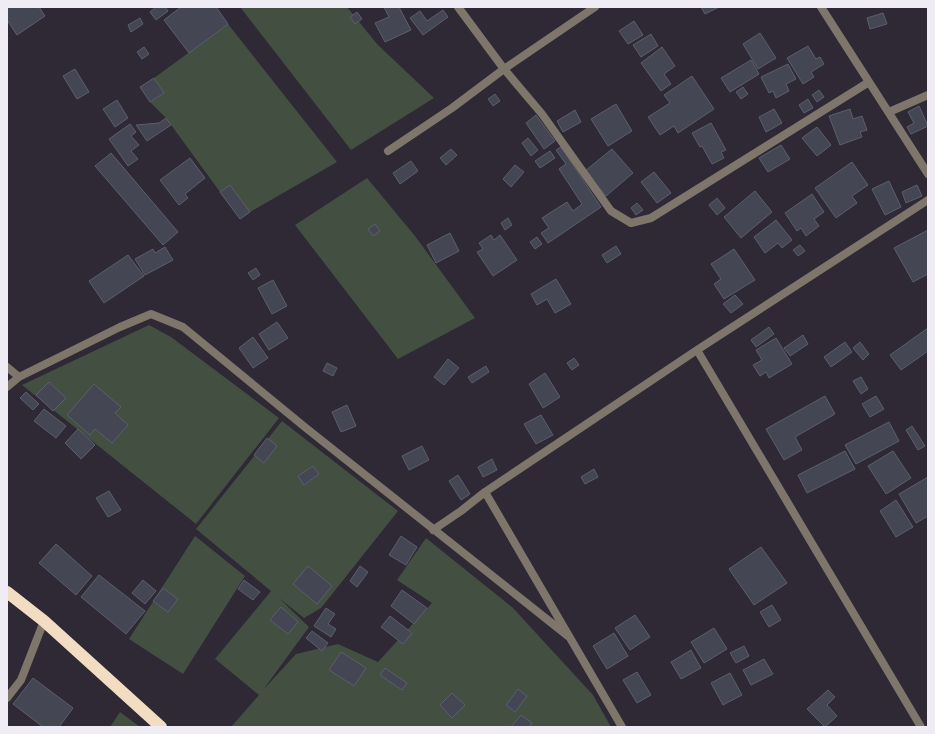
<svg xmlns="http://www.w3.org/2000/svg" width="935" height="734" font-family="'Roboto Condensed',sans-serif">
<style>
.green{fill:#424f41}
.building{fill:#454653;stroke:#5d5e6d}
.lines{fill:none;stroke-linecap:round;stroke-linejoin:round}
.street{stroke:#7e766b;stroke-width:8}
.highway{stroke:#f2ddc3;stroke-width:12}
</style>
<rect width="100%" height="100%" fill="#2e2935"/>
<path class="green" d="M240 7H347L377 44 434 98 351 150Z
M228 24 337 162 250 212 220 192 166 118 150 102 164 93 154 78Z
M367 178 415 236 475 318 398 359 295 225Z
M149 325 171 337 279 418 196 524 22 385Z
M282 421 398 511 321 608 304 618 279 598 309 627 263 690 296 654 338 644 378 662 432 603 397 580 426 538 513 608 593 695 611 727H231L259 695 215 659 271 591 196 529Z
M195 536 245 576 183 674 129 639Z
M120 712 140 727H110Z"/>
<path class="building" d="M7 7H39L45 16 17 35 7 20Z
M156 7H165L168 11 156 20 150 12Z
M181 7H216L228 24 189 53 164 20Z
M384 7H399L411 30 385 42 375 23 389 17Z
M701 7H719L705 14Z
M443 10 448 17 423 35 410 18 420 11 427 21Z
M357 12 362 19 355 24 350 17Z
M883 13 887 24 870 29 867 18Z
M140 18 143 24 131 32 128 25Z
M634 21 643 35 628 44 619 31Z
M760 33 776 58 758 69 743 44Z
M651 34 658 46 641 57 633 45Z
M808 46 816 59 820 57 824 64 811 72 814 77 803 84 787 58Z
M144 47 149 54 142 59 137 52Z
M662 47 675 66 664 74 671 84 661 91 641 63Z
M751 60 759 74 730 92 721 78Z
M788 64 796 79 786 84 789 91 776 98 773 91 769 93 761 77Z
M75 69 89 92 77 99 63 76Z
M692 76 714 109 678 133 674 126 660 135 648 117 670 103 664 95Z
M154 78 164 93 150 102 140 87Z
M743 87 748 94 741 99 736 92Z
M819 90 824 97 817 102 812 95Z
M495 94 500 101 493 106 488 99Z
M808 99 813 108 804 113 799 105Z
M117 100 128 118 115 127 103 109Z
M616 104 632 131 608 146 591 119Z
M919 106 928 126 911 134 907 127 914 123 908 112Z
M774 109 782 123 766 132 759 117Z
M850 109 853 119 862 116 867 130 860 132 862 137 840 145 829 116Z
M575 110 581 122 563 132 557 121Z
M536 115 555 141 544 149 526 123Z
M166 118 171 125 147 141 136 125 159 123Z
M711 123 726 150 721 152 724 158 712 164 702 146 700 147 692 133Z
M130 124 136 132 131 136 139 145 131 151 138 159 128 166 109 139Z
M817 127 831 145 817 156 802 138Z
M528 138 538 150 531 156 522 143Z
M781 145 790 159 768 172 759 158Z
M561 147 601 207 548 243 541 233 549 228 542 218 567 202 573 211 582 204 559 169 566 164 556 150Z
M451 149 457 155 446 165 440 158Z
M612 149 633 173 606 196 585 171Z
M550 151 555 158 540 168 535 161Z
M111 153 178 232 163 245 95 166Z
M190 158 205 178 185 194 188 198 179 205 160 180Z
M411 161 418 171 400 184 393 173Z
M852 162 868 185 852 196 857 203 836 218 815 188Z
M515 165 524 172 511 187 503 179Z
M654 172 671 193 657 203 641 182Z
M889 181 901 207 885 215 872 189Z
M230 185 250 212 240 219 220 192Z
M917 185 922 196 906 203 902 192Z
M755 191 772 212 741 238 724 217Z
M812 194 824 212 814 219 819 226 806 236 801 228 797 231 785 213Z
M717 198 725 208 717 215 709 205Z
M637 203 643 210 636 215 631 208Z
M508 218 512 225 505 230 501 223Z
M776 220 792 240 782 248 778 243 765 253 754 237Z
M375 224 380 231 373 236 368 229Z
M928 230V274L913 282 894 248Z
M450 233 459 251 436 263 427 245Z
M491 235 494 240 500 235 517 260 493 276 477 252 483 249 479 243Z
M537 237 542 244 535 249 530 242Z
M800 245 805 251 798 256 793 250Z
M616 246 621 254 607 263 602 255Z
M165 247 173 260 145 275 135 259 153 249 155 253Z
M734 249 755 280 724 299 714 284 721 279 711 264Z
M128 255 144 276 104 303 89 281Z
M256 268 260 275 253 280 248 273Z
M556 279 571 304 555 313 547 299 537 305 531 294Z
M273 280 287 306 272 314 258 288Z
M735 295 743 304 731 313 723 304Z
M277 322 288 338 269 350 259 334Z
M769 327 774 334 756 347 751 340Z
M928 328V351L901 370 890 355Z
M803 335 808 344 790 356 784 348Z
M253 337 268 358 253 368 239 348Z
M776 338 792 364 769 378 766 372 760 376 753 365 762 360 756 350Z
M845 342 852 352 831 367 824 357Z
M860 342 869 354 863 360 853 348Z
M574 358 579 365 572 370 567 363Z
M448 359 459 368 444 385 434 377Z
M327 363 337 368 333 376 323 371Z
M486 366 489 372 472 383 468 377Z
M545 373 560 397 543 408 529 384Z
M861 377 868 389 861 394 853 381Z
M49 382 66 398 53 411 36 395Z
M94 384 121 407 115 413 128 425 112 443 95 429 90 435 67 415Z
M26 392 39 404 33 410 20 398Z
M825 396 835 414 795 437 802 450 784 460 766 429Z
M876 396 884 409 870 417 862 404Z
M347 405 356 426 341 432 332 412Z
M44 409 66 426 56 438 34 421Z
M541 415 553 435 536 444 524 424Z
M889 422 899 441 856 464 845 445Z
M912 426 925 446 918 450 906 430Z
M78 429 95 445 81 459 65 443Z
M267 438 277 446 264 463 254 455Z
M422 446 429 460 409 470 402 456Z
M845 451 855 469 807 493 798 475Z
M893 451 911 478 886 494 868 466Z
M492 459 497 470 483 477 478 467Z
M313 466 319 474 304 485 298 476Z
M594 469 598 477 585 484 581 477Z
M458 475 470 494 461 500 449 481Z
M928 477V516L916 523 899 494Z
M109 491 121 510 108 517 96 498Z
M896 500 913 527 896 537 880 511Z
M401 536 417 547 406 565 389 555Z
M56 544 92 576 76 595 39 563Z
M761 547 787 583 754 605 729 569Z
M308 566 332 586 317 604 293 584Z
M360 566 368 572 357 587 350 581Z
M99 575 145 611 126 634 81 597Z
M143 580 156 591 145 604 132 593Z
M244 580 260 592 253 600 238 589Z
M163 588 178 599 168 612 153 601Z
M402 590 427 608 414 624 391 606Z
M772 605 781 620 769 627 760 612Z
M281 607 298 622 288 634 270 620Z
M326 608 335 614 328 624 336 629 331 637 314 626Z
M635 615 650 637 630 650 615 628Z
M390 616 412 633 403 644 381 627Z
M714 628 727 649 704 663 691 642Z
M312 631 328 643 322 651 306 638Z
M614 633 628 656 607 669 593 646Z
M744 646 749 656 736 663 730 653Z
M691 650 701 668 681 679 671 662Z
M341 652 366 668 354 686 329 670Z
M764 659 773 674 751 685 743 670Z
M385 668 407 683 402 690 380 675Z
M637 672 651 695 637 703 623 680Z
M730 673 742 695 723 705 711 683Z
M33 678 73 708 59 727H43L13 704Z
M518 689 527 696 515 712 506 705Z
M828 690 835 697 827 705 837 716 825 727 807 709Z
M452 693 465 705 452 718 440 705Z
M521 715 532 723 529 727H511Z"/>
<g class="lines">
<path class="street" d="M458 7 504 69 595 7
M821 7 928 174
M889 112 928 95
M388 151 452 108 504 69 542 114 611 211 631 223 651 218 869 82
M697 350 921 727
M7 367 19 377
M7 387 19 377 120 327 151 314 183 327 306 428 568 636
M433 530 461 511 485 492
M7 698 21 680 44 621
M622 727 485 492 697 350 928 200"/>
<path class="highway" d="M7 592 44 621 161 727"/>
</g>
<rect width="935" height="734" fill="none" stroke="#efecf5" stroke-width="16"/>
</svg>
